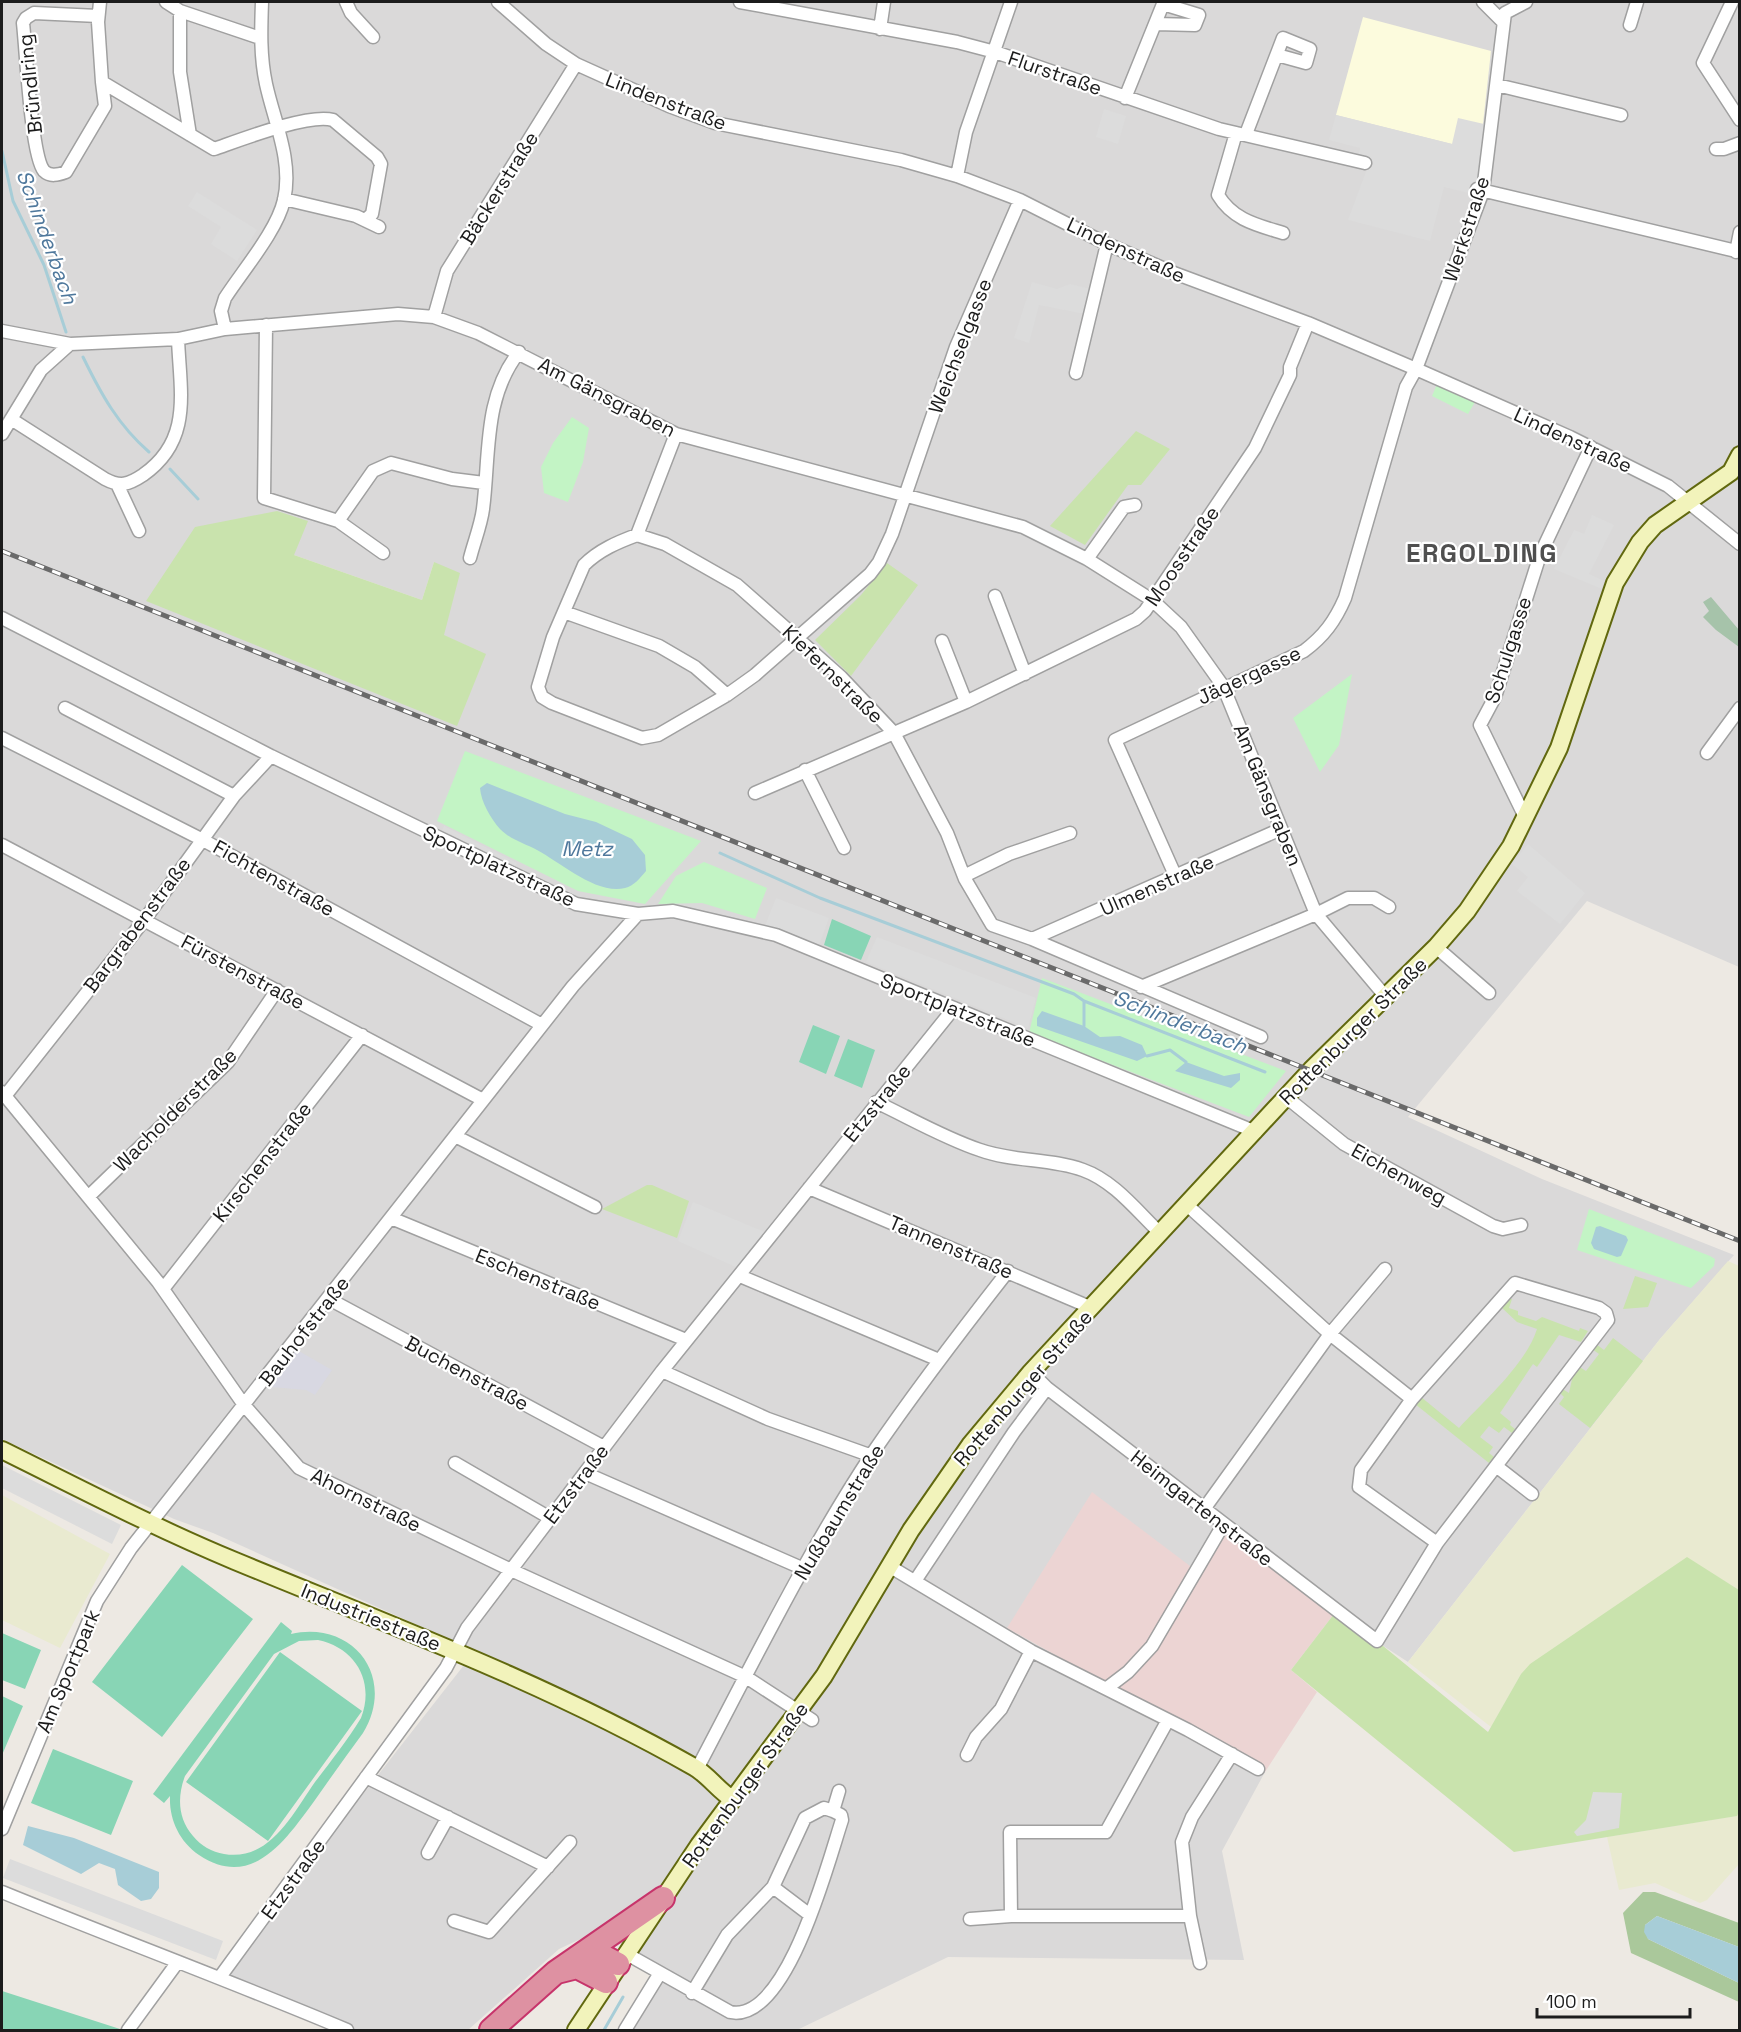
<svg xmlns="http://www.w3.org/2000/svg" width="1741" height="2032" font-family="'Space Grotesk',sans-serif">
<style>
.residential{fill:#dad9d9;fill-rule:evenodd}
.commercial{fill:#ecd4d3}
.education{fill:#fcfbdd}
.farmland{fill:#e9ead0}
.grass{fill:#c9e3ad}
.forest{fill:#aac89b}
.cemetery{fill:#a6c3aa}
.park{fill:#c3f4c5}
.pitch{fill:#88d5b5;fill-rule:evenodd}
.parking{fill:#dcdcdc}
.plaza{fill:#d8d8e2}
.water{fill:#a7cdd7}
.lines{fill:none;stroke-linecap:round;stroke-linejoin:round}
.stream{stroke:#a7cdd7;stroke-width:3}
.street-casing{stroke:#a0a0a0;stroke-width:15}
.secondary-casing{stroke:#61680f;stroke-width:20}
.highway-casing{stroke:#c7346b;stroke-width:26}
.street{stroke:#fff;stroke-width:12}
.secondary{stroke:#f2f3bb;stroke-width:16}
.highway{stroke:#de91a2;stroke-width:22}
.rail-casing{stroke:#6a6a6a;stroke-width:5}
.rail{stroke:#fff;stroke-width:3;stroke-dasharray:9;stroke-linecap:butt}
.labels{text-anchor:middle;stroke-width:4.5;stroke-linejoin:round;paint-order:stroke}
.street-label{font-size:20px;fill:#1c1c1c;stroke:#fff}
.water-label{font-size:21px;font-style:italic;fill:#4f789c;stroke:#fff}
.district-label{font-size:26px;font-weight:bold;letter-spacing:1.5px;fill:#4f4f4f;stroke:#fff}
</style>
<rect width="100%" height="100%" fill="#ede9e3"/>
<path class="residential" d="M2 2H1739V967L1587 901 1408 1117 1542 1179 1734 1255 1660 1339 1408 1662 1334 1614 1226 1533 1195 1570 1007 1628 1265 1772 1222 1851 1244 1960 948 1957 797 2030H630L660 1973 618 1941 589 1935 559 1949 468 2030H347L220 1977 475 1651 213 1533 174 1519 2 1439ZM195 527 294 555 422 600 434 562 444 636 486 654Z"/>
<path class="commercial" d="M1092 1492 1194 1569 1226 1533 1334 1614 1291 1670 1317 1692 1265 1772 1007 1628Z"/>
<path class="education" d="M1363 17 1491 51 1480 151 1336 115Z"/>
<path class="farmland" d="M1728 1261 1739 1266V1590L1687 1558 1521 1674 1491 1727 1408 1662 1660 1339Z
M2 1495 110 1554 60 1648 2 1620Z
M1739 1812V1864L1707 1900 1700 1903 1655 1883 1619 1890 1607 1837 1736 1816Z"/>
<path class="grass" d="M1136 431 1170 449 1141 485H1128L1085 545 1050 526Z
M277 511 308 521 294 555 422 600 434 562 460 573 444 635 486 654 457 726 146 601 195 527Z
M887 563 918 585 851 676 815 640 861 595Z
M647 1185H652L689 1201 677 1238 602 1209Z
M1635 1276 1657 1283 1648 1307 1623 1309Z
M1509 1298 1512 1299 1509 1308 1518 1311V1315L1536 1321 1542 1317 1579 1331 1580 1328 1588 1331 1581 1342 1559 1335 1537 1367 1533 1364 1500 1413 1511 1422 1510 1425 1515 1429 1512 1433 1504 1427 1499 1433 1489 1426 1480 1437 1493 1447 1489 1453 1494 1457 1489 1463 1415 1404 1421 1397 1459 1428C1484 1401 1526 1364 1537 1329L1517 1322 1501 1307Z
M1613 1338 1643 1361 1590 1428 1559 1404 1564 1397 1558 1391 1561 1388 1569 1393 1574 1370 1578 1366 1586 1371 1599 1354 1592 1349 1596 1344 1604 1350Z
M1687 1557 1739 1590V1812L1737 1816 1514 1852 1291 1670 1334 1614 1377 1641 1488 1732 1521 1674 1530 1664Z"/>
<path class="forest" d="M1643 1892H1655L1739 1923V1947L1657 1916 1645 1925 1648 1939 1739 1983V2002L1631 1953 1623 1913Z"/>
<path class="cemetery" d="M1711 597 1739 630V647L1716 630 1703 617 1709 611 1703 602Z"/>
<path class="park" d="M1437 384 1475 402 1468 414 1432 396Z
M572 417 589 428 583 462 568 502 544 493 541 467 553 443Z
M1352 674 1339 745 1320 772 1293 718Z
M465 751 701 841 645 904 578 891 437 821Z
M704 862 767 888 755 919 702 903 658 904 676 876Z
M1042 978 1286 1071 1249 1117 1029 1033Z
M1589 1209 1710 1256 1715 1259 1714 1266 1691 1288 1577 1250Z"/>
<path class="pitch" d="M832 919 871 936 861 960 824 945Z
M813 1025 840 1036 826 1074 799 1062Z
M848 1039 875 1050 862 1088 834 1076Z
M182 1565 253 1619 162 1737 92 1682Z
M281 1622 292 1631 291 1634C353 1620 397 1677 363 1733 347 1755 331 1777 315 1800 287 1838 253 1891 199 1855 179 1841 169 1819 170 1796L164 1803 153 1794ZM318 1640C356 1648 375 1682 361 1718 347 1741 331 1761 315 1782 293 1813 270 1862 224 1854 212 1852 201 1846 193 1836 178 1819 177 1797 185 1776L274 1654 299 1641Z
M2 1633 41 1650 25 1689 2 1680Z
M280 1652 362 1711 268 1841 186 1782Z
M2 1696 23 1706 2 1755Z
M53 1749 133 1781 111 1835 31 1803Z
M2 1991 120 2029V2030H2Z"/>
<path class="parking" d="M1104 109 1126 116 1118 144 1096 137Z
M1336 115 1452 144 1458 118 1484 124 1477 195 1444 187 1430 241 1348 220 1367 169 1358 157 1360 148 1329 140Z
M197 192 257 230 237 261 211 244 221 227 188 206Z
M1032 282 1057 289 1070 284 1095 290 1090 315 1039 305 1029 343 1014 338Z
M1592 515 1614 525 1589 574 1604 581 1602 589 1554 569 1574 530 1584 534Z
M444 826 517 863 515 867 442 830Z
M1528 844 1585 893 1560 924 1517 891 1528 877 1512 864Z
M776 898 829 918 819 945 765 926Z
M877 937 1036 998 1028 1028 866 962Z
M693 1202 767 1233 738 1268 678 1241Z
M2 1465 121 1525 112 1544 2 1488Z
M1593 1792 1622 1793 1619 1828 1577 1836 1574 1832 1586 1820Z
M10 1859 223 1941 216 1960 3 1878Z"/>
<path class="plaza" d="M290 1346 332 1370 315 1395 306 1390 272 1387 265 1381Z"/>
<path class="water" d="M487 783 565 814 596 822 632 839 645 855 646 871C640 878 634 886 625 888 596 895 560 862 537 850 524 843 511 840 500 829 491 819 481 802 480 788Z
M1042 1011 1084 1026 1100 1037 1120 1036 1142 1045 1147 1056 1137 1061 1037 1026V1018Z
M1186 1062 1224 1076 1240 1073V1080L1231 1088 1175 1071Z
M1600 1226 1626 1236 1628 1240 1621 1256 1617 1257 1594 1249 1591 1243 1596 1227Z
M28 1826 74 1838 159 1872V1888L151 1899 141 1901 118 1885 115 1869 99 1863 81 1874 23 1845Z
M1657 1916 1739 1947V1983L1648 1939 1644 1932 1645 1925Z"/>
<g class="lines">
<path class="stream" d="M2 151 13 201 44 265 66 332
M83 357C101 394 118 425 149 452
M170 469 198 499
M720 853 820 898 1074 994 1084 1001V1026
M1084 1001 1265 1072
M1147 1056 1170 1050 1186 1062
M604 2030 623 1997"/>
<defs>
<path id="street" d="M100 2 98 22 102 82 214 149C240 140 309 113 333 120L377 157 381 164 372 214 365 220
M166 2 180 11 260 38
M346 2 351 13 373 37
M498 2 546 44 576 64 669 106 715 123 901 160 957 176 1020 200 1107 244 1174 273 1308 323 1416 369 1570 437 1668 486 1740 544
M740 2 957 42 995 52 1219 129 1365 163
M1483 2 1503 22
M1732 2 1703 63 1740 120
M180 11V72L190 135
M98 16 34 13 26 18 23 23C26 49 31 156 44 171 50 177 58 175 66 172L105 106 102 82
M1630 25 1637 2
M880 29 884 2
M1497 85 1621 115
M1125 98 1163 4 1199 15 1195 25 1156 24
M1236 133 1218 195C1233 220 1257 225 1283 233
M1246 134 1283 38 1310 49 1306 63 1277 55
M1716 149H1724L1740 143
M957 176 966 132 1011 2
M1477 189 1740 252
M284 199 356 216 379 227
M1736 252 1740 232
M434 317 447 271 576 64
M266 325 264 498 338 521
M225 329 221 311 225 298C243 270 277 231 284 200 293 161 274 121 266 84 260 56 261 29 262 2
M2 331 70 344
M1076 373 1107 244
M11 419 105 479C120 487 128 485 143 475 193 440 180 392 178 339
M2 434 41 370 70 344 178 339 225 329 398 314 434 317 478 333 676 434 1023 527 1087 559 1152 600 1181 627 1223 686 1316 914 1385 996
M676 434 637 535C618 542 599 550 584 565L553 637 538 687 542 697 552 703 642 738 658 735 727 695 755 675 870 574 879 562 892 534 956 347 1020 200
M118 486 139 531
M637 535 665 544 737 585 841 677 894 733 947 833 965 879 992 925 1032 939 1261 1037
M383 553 338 521 373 471 391 463 452 479 484 483
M470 558C474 542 481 525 483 509 490 455 483 398 519 352
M1087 559 1124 507 1135 505
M995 596 1025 674
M564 612 659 646 695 667 727 695
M2 618 271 756 576 904 638 914 673 911 776 935 1256 1132
M942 641 966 702
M65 708 234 796
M2 738 201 839 542 1025
M1707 753 1740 708
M805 770 844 848
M755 793 966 702 1136 619 1145 611 1255 448 1290 375V367L1308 323
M1525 817 1480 725 1495 697 1540 555 1591 447
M2 845 483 1100
M1175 875 1115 740 1304 651C1324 636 1335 621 1345 598L1406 387 1416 369 1483 191 1505 13 1526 2
M964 876 1009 854 1070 833
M1032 939 1281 829
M1436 947 1489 993
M1141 987 1316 914 1348 898H1374L1389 907
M2 1092 158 1282 244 1405 299 1468 511 1570 746 1677 812 1720
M5 1096 145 919 234 796 271 756
M1286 1097 1344 1144 1493 1226 1503 1229 1521 1225
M876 1102C910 1118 944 1138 980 1150 1013 1162 1050 1158 1083 1170 1114 1181 1137 1211 1160 1233
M455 1136 595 1207
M809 1188 1092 1308
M89 1196 228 1062 277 990
M1187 1205 1330 1334 1412 1399 1361 1470 1359 1487 1437 1543
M391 1218 686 1340
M740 1276 939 1360
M163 1289 362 1035
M329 1299 604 1447
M662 1371 768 1419 872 1456
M1031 1372 1047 1388 1377 1641 1437 1543 1608 1320 1606 1313 1599 1308 1515 1283 1412 1399
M455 1463 550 1518
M1496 1466 1532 1494
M585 1473 804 1569
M1204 1509 1330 1334 1385 1269
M889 1566 1031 1651 1188 1730 1258 1769
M915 1581 1014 1432 1047 1388
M1107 1688 1128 1672 1152 1646 1223 1525
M1168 1720 1106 1832H1010L1011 1916H1190L1182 1842 1192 1817 1232 1754
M967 1755 976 1737 1001 1709 1031 1651
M697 1769C753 1663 806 1554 872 1454 915 1391 961 1331 1008 1271
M366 1777 548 1867
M2 1829 97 1601 131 1548 573 986 638 914
M428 1853 448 1817
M773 1887 810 1915
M2 1892C117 1939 233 1982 347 2030
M1190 1916 1200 1963
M970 1919 1011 1916
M454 1921 489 1932 570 1842
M625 1953 730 2012C787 2024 828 1862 842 1820L841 1815 833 1811 839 1791
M220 1977 446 1668 467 1628 662 1371 954 1008
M692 1993 727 1935 773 1887 805 1818 824 1808 833 1811
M128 2030 177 1963
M625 2030 660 1973"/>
<path id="secondary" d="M2 1450C79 1488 155 1528 235 1561 390 1625 548 1684 694 1767 708 1775 718 1790 732 1799
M576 2030 699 1845 824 1676 911 1530 970 1445 1031 1372 1311 1070 1436 947 1467 911 1511 846 1559 748 1615 583 1640 542 1655 525 1731 472 1740 455"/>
<path id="highway" d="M585 1952 599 1954 618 1964
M557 1972 577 1967 606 1982
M491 2030 556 1972 663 1898"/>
</defs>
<use href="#street" class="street-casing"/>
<use href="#secondary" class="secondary-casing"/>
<use href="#highway" class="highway-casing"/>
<use href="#street" class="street"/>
<use href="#secondary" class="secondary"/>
<use href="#highway" class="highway"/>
<defs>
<path id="rail" d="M2 551 1740 1241"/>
</defs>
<use href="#rail" class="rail-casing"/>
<use href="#rail" class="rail"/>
</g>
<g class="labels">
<g class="street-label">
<text transform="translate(1055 73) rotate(19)" y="7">Flurstraße</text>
<text transform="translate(30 84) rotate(-96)" y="7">Bründlring</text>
<text transform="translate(666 101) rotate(21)" y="7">Lindenstraße</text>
<text transform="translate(499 188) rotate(-58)" y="7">Bäckerstraße</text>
<text transform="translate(1466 229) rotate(-72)" y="7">Werkstraße</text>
<text transform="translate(1126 250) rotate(25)" y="7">Lindenstraße</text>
<text transform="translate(960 346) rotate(-69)" y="7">Weichselgasse</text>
<text transform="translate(607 397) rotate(27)" y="7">Am Gänsgraben</text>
<text transform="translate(1573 440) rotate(25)" y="7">Lindenstraße</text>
<text transform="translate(1182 556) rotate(-56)" y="7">Moosstraße</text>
<text transform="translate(1508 650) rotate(-72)" y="7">Schulgasse</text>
<text transform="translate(833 674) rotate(44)" y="7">Kiefernstraße</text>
<text transform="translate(1249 675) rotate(-25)" y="7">Jägergasse</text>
<text transform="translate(1268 795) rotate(68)" y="7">Am Gänsgraben</text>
<text transform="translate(499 866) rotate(25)" y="7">Sportplatzstraße</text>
<text transform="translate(274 878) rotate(29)" y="7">Fichtenstraße</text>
<text transform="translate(1157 885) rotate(-24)" y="7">Ulmenstraße</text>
<text transform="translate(137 925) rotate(-53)" y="7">Bargrabenstraße</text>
<text transform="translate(243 972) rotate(28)" y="7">Fürstenstraße</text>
<text transform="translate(958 1010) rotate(22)" y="7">Sportplatzstraße</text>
<text transform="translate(1353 1031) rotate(-45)" y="7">Rottenburger Straße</text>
<text transform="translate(877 1103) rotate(-51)" y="7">Etzstraße</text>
<text transform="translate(175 1110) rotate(-45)" y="7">Wacholderstraße</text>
<text transform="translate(262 1162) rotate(-52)" y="7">Kirschenstraße</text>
<text transform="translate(1399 1174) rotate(29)" y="7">Eichenweg</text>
<text transform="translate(951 1247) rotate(23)" y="7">Tannenstraße</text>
<text transform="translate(538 1279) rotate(22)" y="7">Eschenstraße</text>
<text transform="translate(304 1331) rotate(-52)" y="7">Bauhofstraße</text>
<text transform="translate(467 1373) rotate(28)" y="7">Buchenstraße</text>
<text transform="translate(1023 1388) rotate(-49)" y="7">Rottenburger Straße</text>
<text transform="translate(576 1484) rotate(-53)" y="7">Etzstraße</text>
<text transform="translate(366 1500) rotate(26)" y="7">Ahornstraße</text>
<text transform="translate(1202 1508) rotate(38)" y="7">Heimgartenstraße</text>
<text transform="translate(839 1512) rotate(-59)" y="7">Nußbaumstraße</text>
<text transform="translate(371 1617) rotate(22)" y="7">Industriestraße</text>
<text transform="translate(68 1671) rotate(-67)" y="7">Am Sportpark</text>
<text transform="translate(745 1785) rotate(-54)" y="7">Rottenburger Straße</text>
<text transform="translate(293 1879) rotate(-54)" y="7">Etzstraße</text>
</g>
<g class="water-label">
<text transform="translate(47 237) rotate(70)" y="7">Schinderbach</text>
<text x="587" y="856">Metz</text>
<text transform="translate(1180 1022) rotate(21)" y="7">Schinderbach</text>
</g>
<g class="district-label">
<text x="1482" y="562">ERGOLDING</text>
</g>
</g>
<rect width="1741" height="2032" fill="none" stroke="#1c1c1c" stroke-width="6"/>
<path d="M1537 2008v9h153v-9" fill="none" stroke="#1c1c1c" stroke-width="3"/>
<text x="1546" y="2008" font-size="18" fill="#1c1c1c" stroke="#ffffff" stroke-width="4.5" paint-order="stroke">100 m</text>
</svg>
